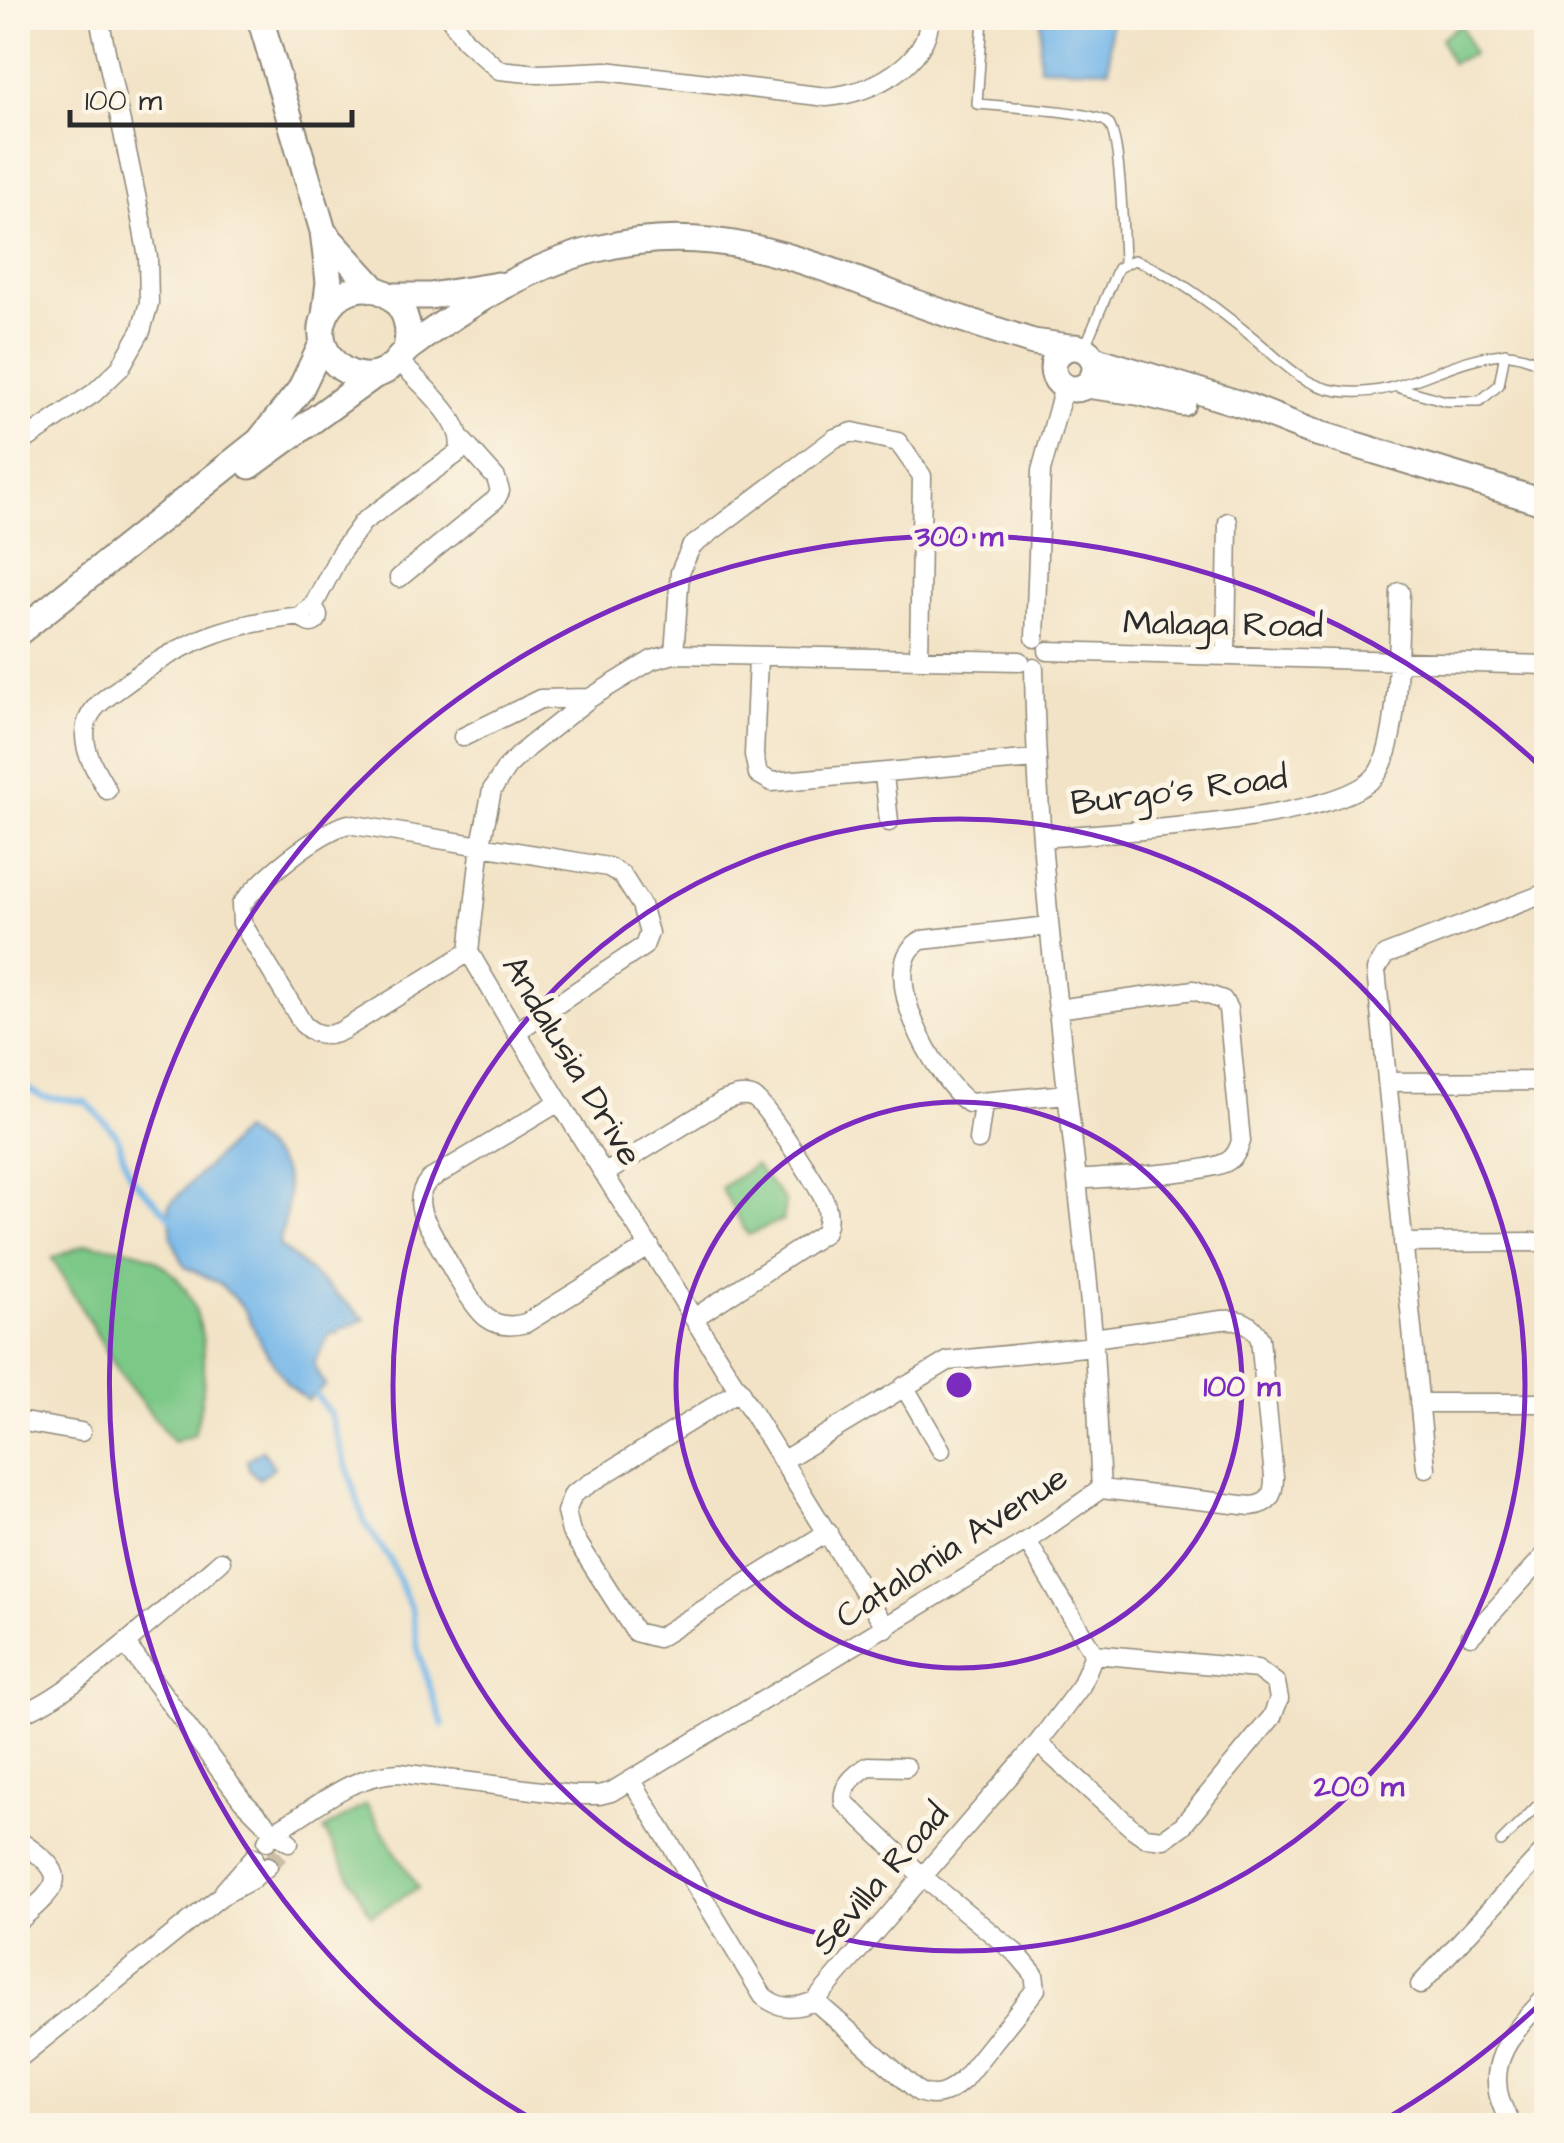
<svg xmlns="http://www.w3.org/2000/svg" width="1564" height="2143" font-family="'Architects Daughter',sans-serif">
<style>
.green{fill:#7bc887;stroke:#537a59;stroke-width:2.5}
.water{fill:#73b6e9;stroke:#4f708a;stroke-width:2.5}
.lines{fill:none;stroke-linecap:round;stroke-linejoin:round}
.stream{stroke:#73b6e9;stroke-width:6}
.street-tunnel{stroke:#cabea7;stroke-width:18;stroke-dasharray:18 9;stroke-linecap:butt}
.lane-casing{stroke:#8e8778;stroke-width:12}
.street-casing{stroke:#8e8778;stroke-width:21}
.secondary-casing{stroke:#8e8778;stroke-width:29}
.lane{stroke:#fff;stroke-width:9}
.street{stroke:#fff;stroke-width:18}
.secondary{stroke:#fff;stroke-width:25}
.ring{fill:none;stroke:#7b2cbf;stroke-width:5}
.labels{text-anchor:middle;stroke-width:10;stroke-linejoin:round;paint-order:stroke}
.street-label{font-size:35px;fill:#2b2b2b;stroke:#fcf5e5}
.centre{fill:#7b2cbf;stroke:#fcf5e5;stroke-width:5}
.ring-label{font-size:30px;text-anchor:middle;font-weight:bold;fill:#7b2cbf;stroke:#fcf5e5;stroke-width:10;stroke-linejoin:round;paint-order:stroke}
</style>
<rect width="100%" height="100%" fill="#fcf5e5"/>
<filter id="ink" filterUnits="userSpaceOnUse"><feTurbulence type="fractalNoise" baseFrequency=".01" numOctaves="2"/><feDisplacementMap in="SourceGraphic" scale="20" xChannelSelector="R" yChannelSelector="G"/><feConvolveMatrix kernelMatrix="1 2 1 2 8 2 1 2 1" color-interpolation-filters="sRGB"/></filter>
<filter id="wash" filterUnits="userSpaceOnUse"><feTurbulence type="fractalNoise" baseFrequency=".0048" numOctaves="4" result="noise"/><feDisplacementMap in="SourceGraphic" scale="40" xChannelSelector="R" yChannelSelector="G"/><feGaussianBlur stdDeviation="2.25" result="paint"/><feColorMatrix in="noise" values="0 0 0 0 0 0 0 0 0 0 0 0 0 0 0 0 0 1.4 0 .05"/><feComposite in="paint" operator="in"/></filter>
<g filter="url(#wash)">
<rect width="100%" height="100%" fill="#f2e3c6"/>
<path class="green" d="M1461 24 1473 54 1451 63 1441 38Z
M755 1165 785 1201 783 1220 748 1235 721 1188Z
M87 1244C101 1246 119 1246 133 1250 213 1276 212 1368 194 1435L173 1442 120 1374 52 1258Z
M366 1804 418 1888 371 1915 324 1830Z"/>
<path class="water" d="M1041 18H1111L1109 69 1039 67Z
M242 1131C296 1168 293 1185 279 1245L365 1319 329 1335 314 1364 325 1386 307 1400 287 1384 262 1345 244 1309 219 1283 185 1267 172 1239 169 1205Z
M262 1450 274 1467 259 1479 249 1469 247 1460Z"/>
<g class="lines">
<path class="stream" d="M18 1083 43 1097 86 1102 116 1134 130 1176 176 1223
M312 1389 330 1414 365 1523 390 1560 412 1611 419 1655 443 1725"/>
</g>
</g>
<g filter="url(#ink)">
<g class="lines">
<path class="street-tunnel" d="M268 1866 282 1851"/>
<defs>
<path id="lane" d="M983 18 977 104C999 106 1096 111 1108 123 1121 135 1123 239 1124 262
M1084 349 1118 268 1134 260C1171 272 1219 310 1250 335 1279 358 1300 386 1339 391 1399 400 1446 358 1503 354 1517 353 1534 360 1546 367
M1400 388 1446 401H1480L1499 385 1505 353
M1501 1842 1546 1797"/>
<path id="street" d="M450 18 465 40 499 70 539 74 605 71 827 97C871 93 926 66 930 18
M18 445 94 393 120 368 141 331 149 303 148 258 140 214 99 18
M399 578 496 499 500 491 496 478 462 440
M312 608 341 552 363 522 458 453C470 424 418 382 399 361
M304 616a7 7 0 1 1 14 0a7 7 0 1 1-14 0Z
M1035 638 1041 471 1064 387
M1048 651 1546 665
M674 654 680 572 691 547 835 438 853 432 898 442 922 476 919 659
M1226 655 1228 522
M758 658 754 755 758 774 772 782 1035 759
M1034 668C1037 892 1073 1113 1093 1336 1097 1387 1098 1438 1101 1489
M463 737 540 699 590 698
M884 775 889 822
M107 790C96 771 81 749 86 726 90 707 106 698 121 687 182 641 227 623 303 616
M1042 838C1105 832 1342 823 1377 774 1401 740 1398 636 1400 592
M1049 926 922 940C871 966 937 1081 969 1103L1067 1094
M469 952 343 1030C328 1038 315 1036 303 1024L242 923 241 905C262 878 315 834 348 824L608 867 622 875 641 905 649 933 644 946 516 1032
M1057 1009 1194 990 1223 1000 1228 1009 1241 1141C1239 1148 1235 1157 1228 1161 1208 1174 1107 1177 1077 1180
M1387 1082 1546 1081
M559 1102 429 1180C419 1191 418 1202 423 1216 436 1239 469 1305 487 1318 499 1327 512 1327 526 1323L650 1246
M978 1140 983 1104
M604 1174 723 1101C733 1097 744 1093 754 1098 766 1105 819 1187 825 1202 829 1213 828 1224 824 1233L694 1318
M1403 1243 1546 1242
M1093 1338 1222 1320C1241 1319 1251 1322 1260 1339L1274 1477C1274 1496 1269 1504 1251 1506L1101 1489
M904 1386 941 1450
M740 1390 573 1494 566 1512 571 1532 635 1632 658 1638 828 1532
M1419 1403H1546
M18 1421 81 1432
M782 1461 948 1361 1094 1346
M1426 1468 1376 970 1385 955 1546 893
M886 1628 516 1032 469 952 481 844 492 790 507 767 528 747 590 698 652 660 674 654 1020 661
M1471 1636 1546 1554
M126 1644 242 1800 274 1832 289 1842
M18 1713C54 1711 187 1591 221 1561
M1038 1743 1132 1828 1145 1837 1164 1839 1183 1825 1272 1717 1279 1699 1276 1683 1257 1669 1094 1654
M632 1781 763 1996C780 2010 794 2009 815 2001L1038 1743 1081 1686 1094 1654 1027 1541
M18 1840C72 1876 62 1883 18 1922
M267 1841 274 1832C317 1808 350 1774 400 1773L573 1795H599L611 1792 1027 1541 1101 1489
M224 1891 254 1857
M1420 1985 1546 1849
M815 2001 919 2092C937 2099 949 2093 963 2080L1036 1989 1034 1974 1018 1955 923 1877 844 1802C841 1786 855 1775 868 1766L906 1767
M18 2059 221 1896 251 1880 268 1866
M1513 2126C1476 2072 1509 2035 1546 1997"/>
<path id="secondary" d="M260 18 323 231 329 282 325 315
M326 235 376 290
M390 296H430L498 285
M1053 368a21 21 0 1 1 42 0a21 21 0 1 1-42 0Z
M406 349C420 289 349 266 326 314 310 347 342 383 376 375 394 370 398 356 410 347 465 306 530 265 597 249 714 220 804 260 911 301 951 316 992 329 1033 342L1069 347
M1094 359 1247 406 1310 431 1546 503
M1086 385 1138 392 1183 403
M250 466 375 375
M18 633 259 441 300 390 323 342"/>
</defs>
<use href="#lane" class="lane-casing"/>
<use href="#street" class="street-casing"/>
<use href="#secondary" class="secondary-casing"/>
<use href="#lane" class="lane"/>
<use href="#street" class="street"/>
<use href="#secondary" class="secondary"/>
</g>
</g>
<g class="ring">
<circle cx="959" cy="1385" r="283"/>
<circle cx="959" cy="1385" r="566"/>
<path d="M1543 2001A849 849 0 0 1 1377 2124M541 2124A849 849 0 1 1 1543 769"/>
</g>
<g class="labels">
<g class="street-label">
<text transform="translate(1223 623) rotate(1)" y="12">Malaga Road</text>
<text transform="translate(1179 789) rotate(-7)" y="12">Burgo's Road</text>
<text transform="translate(573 1060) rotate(59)" y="12">Andalusia Drive</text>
<text transform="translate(951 1546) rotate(-33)" y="12">Catalonia Avenue</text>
<text transform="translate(879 1878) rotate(-49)" y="12">Sevilla Road</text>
</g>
</g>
<circle cx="959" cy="1385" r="15" class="centre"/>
<g class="ring-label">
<text x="959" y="546">300 m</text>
<text x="1242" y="1396">100 m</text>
<text x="1359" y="1796">200 m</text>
</g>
<rect width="1564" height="2143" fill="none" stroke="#fcf5e5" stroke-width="60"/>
<path d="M70 110v15h282v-15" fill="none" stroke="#2b2b2b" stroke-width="5"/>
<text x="85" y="110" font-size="30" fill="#2b2b2b" stroke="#fcf5e5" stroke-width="8" paint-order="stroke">100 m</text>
</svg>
